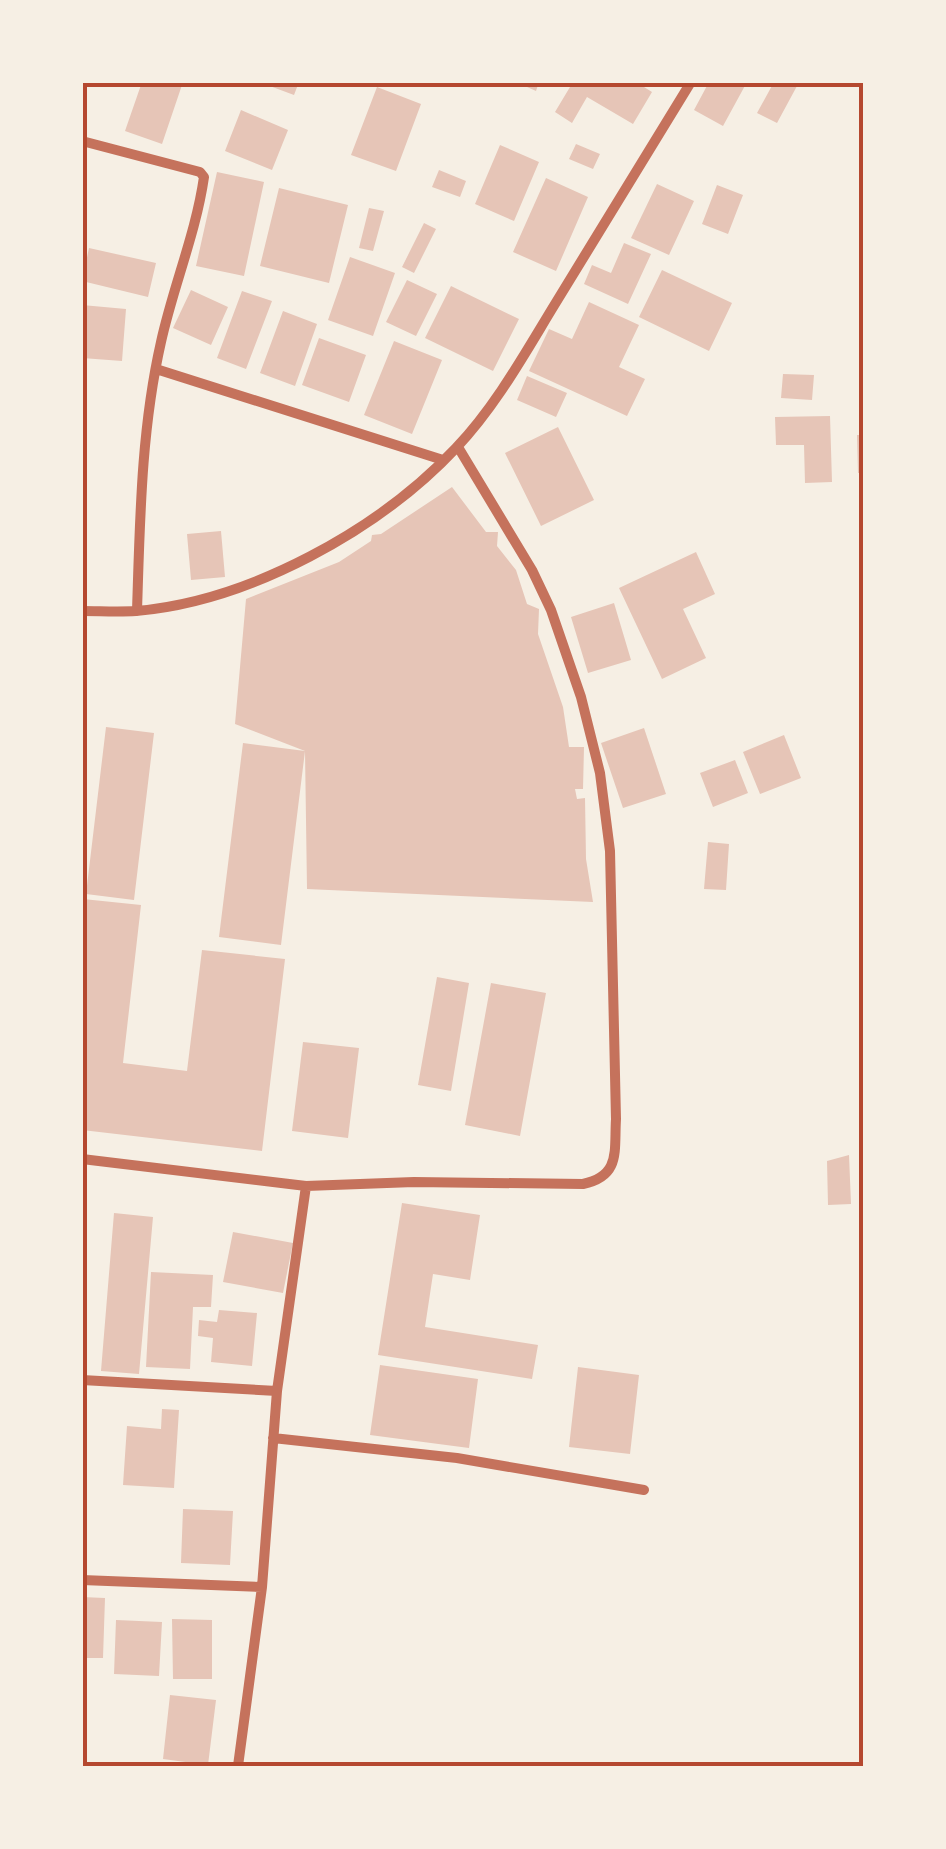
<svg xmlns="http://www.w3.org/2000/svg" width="946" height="1849" font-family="'Crimson Pro',serif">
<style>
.building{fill:#e6c5b7}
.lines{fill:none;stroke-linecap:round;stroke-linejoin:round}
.minor{stroke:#c5725c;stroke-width:10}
.neatline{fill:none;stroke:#b5482f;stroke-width:4}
</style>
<rect width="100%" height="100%" fill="#f6efe4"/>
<path class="building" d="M142 82H183L162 144 125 131Z
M259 82H299L294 95Z
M516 82H539L536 91Z
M573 82H636L652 92 633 124 587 97 572 123 555 112Z
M709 82H747L723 126 694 110Z
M774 82 797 86 777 123 757 113Z
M377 87 421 104 396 171 351 155Z
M241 110 288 130 272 170 225 151Z
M576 144 600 154 593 169 569 159Z
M500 145 539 162 514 221 475 204Z
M439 170 466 181 460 197 432 187Z
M217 172 264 182 244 276 196 266Z
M546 178 588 197 556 271 513 252Z
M657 184 694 201 669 255 631 238Z
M717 185 743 195 728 234 702 224Z
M279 188 348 205 329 283 260 266Z
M369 208 384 211 373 251 359 248Z
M424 223 436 229 414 273 402 267Z
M624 243 651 254 628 304 584 284 592 265 611 273Z
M89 248 156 263 148 297 82 281Z
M350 257 395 273 373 336 328 320Z
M662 270 732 303 709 351 639 317Z
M407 280 437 294 416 336 386 322Z
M451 286 519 319 493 371 425 338Z
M191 290 228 307 211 345 173 328Z
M242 291 272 301 246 369 217 358Z
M589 302 639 325 619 367 645 379 627 416 529 371 549 329 572 339Z
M82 305 126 309 122 361 82 358Z
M283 311 317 324 295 386 260 373Z
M319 338 366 355 349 402 302 385Z
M394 341 442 360 412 434 364 415Z
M783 374 814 375 812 400 781 398Z
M527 376 567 393 556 417 517 400Z
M830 416 832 482 805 483 804 445H776L775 417Z
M558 427 594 500 541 526 505 453Z
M857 435H864V473H858Z
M452 487 486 532H498L497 546 516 570 527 604 539 609 538 634 563 707 569 747H584L583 789H575L577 799 585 798 586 859 593 902 307 889 305 751 235 724 246 599 339 562 371 541 372 535 381 534Z
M221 531 225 577 191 580 187 534Z
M696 552 715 594 683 609 706 658 662 679 619 588Z
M614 603 631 660 588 673 571 617Z
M106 727 154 733 134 900 86 894Z
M644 728 666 794 623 808 601 743Z
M784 735 801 778 760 794 743 752Z
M243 743 305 751 281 945 219 937Z
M735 760 748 793 713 807 700 773Z
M708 842 729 844 726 890 704 889Z
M83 899 141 905 123 1063 187 1071 202 950 285 959 262 1151 82 1130Z
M437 977 469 983 451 1091 418 1085Z
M491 983 546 993 520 1136 465 1125Z
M303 1042 359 1048 348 1138 292 1131Z
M849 1155 851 1204 828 1205 827 1161Z
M402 1203 480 1215 470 1280 433 1274 425 1327 538 1345 532 1379 378 1355Z
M114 1213 153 1217 139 1374 101 1371Z
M233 1232 293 1243 283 1293 223 1282Z
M151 1272 213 1275 211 1307H193L190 1369 146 1367Z
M219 1310 257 1313 252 1366 211 1362 213 1338 198 1336 199 1320 217 1322Z
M380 1365 478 1379 469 1448 370 1435Z
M578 1367 639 1375 630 1454 569 1447Z
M162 1409 179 1410 174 1488 123 1485 127 1426 161 1429Z
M183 1509 233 1511 230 1565 181 1563Z
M82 1597 105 1598 103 1658H82Z
M172 1619 212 1620V1679H173Z
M116 1620 162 1622 159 1676 114 1674Z
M170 1695 216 1700 208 1765 163 1759Z"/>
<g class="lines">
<path class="minor" d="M82 141 200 172 204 177C196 233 173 287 161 342 141 430 140 520 137 611
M156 369 443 460
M82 611C100 611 118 612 136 611 250 601 379 530 456 448 496 406 525 353 555 304 600 230 645 156 691 82
M82 1159 306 1186 414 1182 583 1184C621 1176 614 1151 616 1119L610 851 600 773 581 697 551 610 532 570 458 447
M82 1380 277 1391
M273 1438 457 1458 644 1490
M82 1580 262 1587
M238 1766 262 1587 277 1391 306 1186"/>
</g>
<rect width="946" height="1849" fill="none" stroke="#f6efe4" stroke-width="170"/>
<rect x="85" y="85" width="776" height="1679" class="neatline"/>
</svg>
